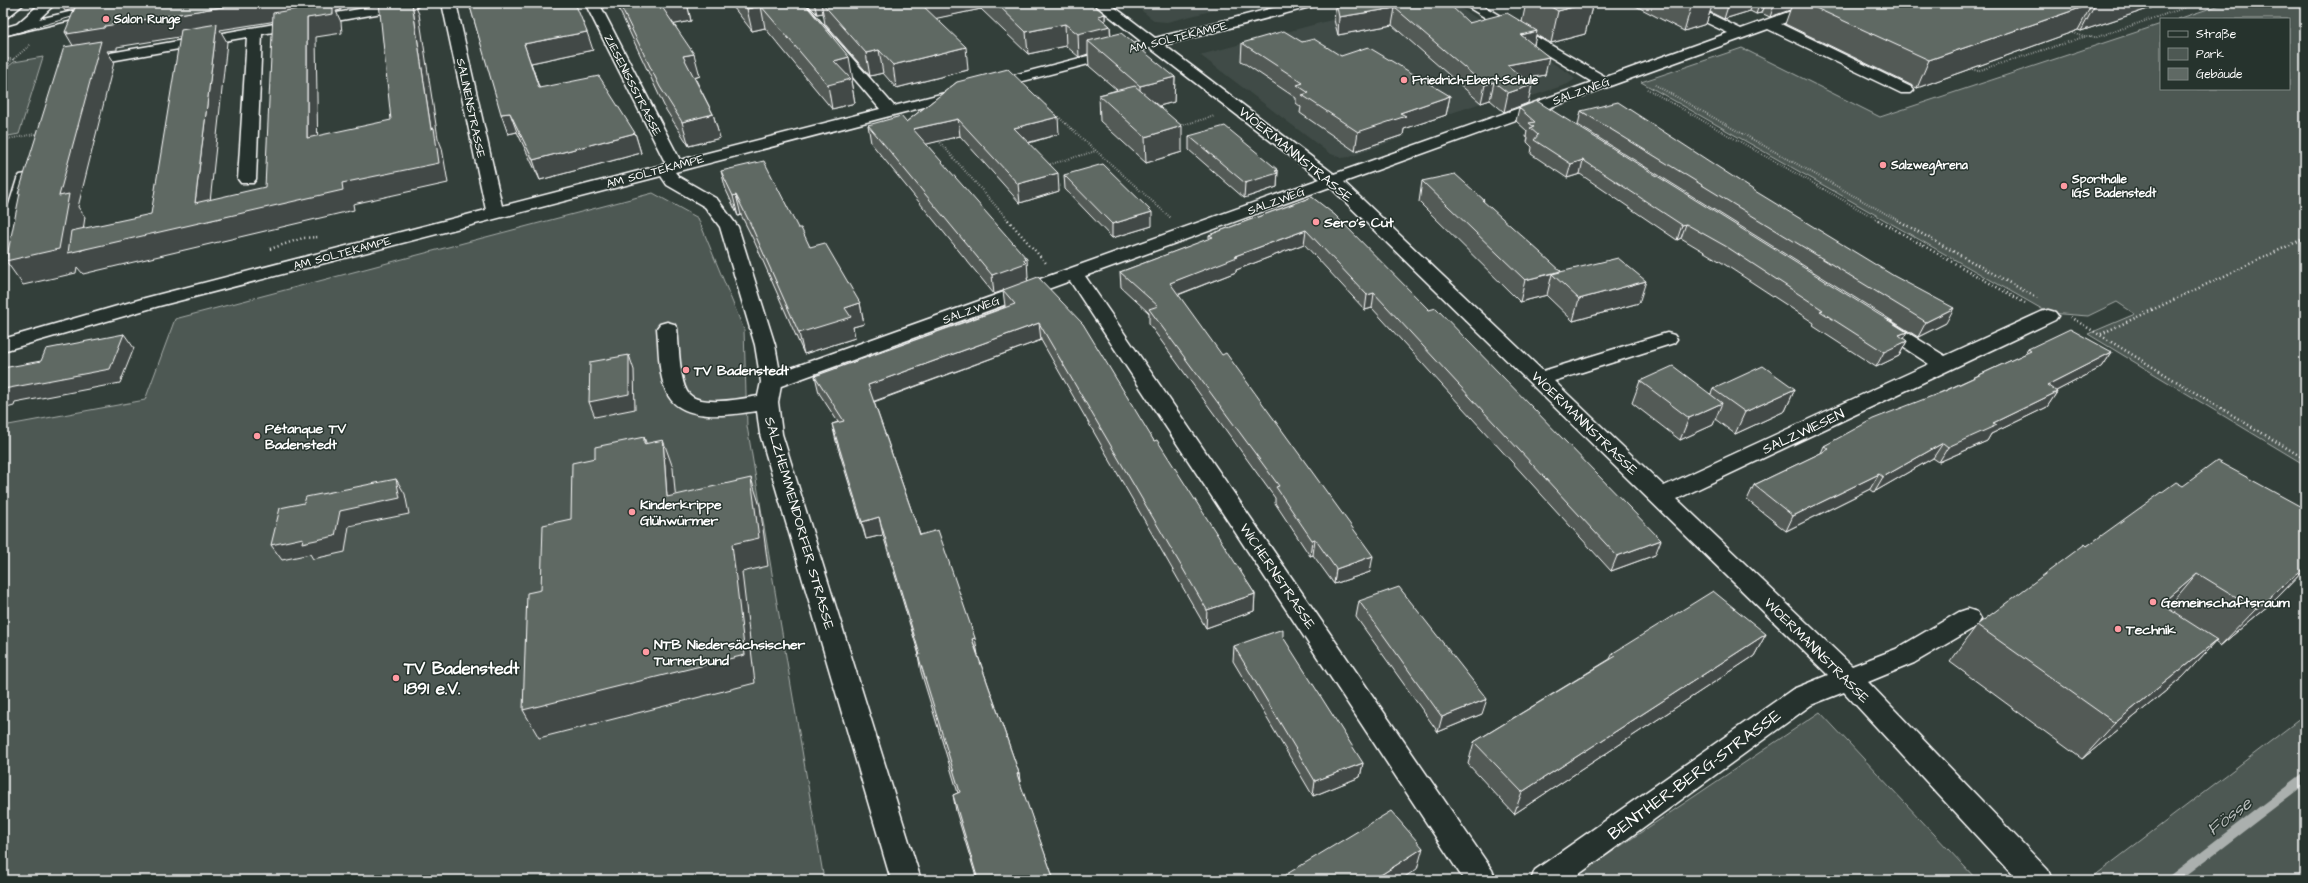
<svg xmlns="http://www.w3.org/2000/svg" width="2308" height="883" font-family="'Architects Daughter',sans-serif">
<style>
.built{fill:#404c47}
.green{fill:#4d5853;stroke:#a6aca9}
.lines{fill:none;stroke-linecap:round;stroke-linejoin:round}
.stream{stroke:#abb0ae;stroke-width:10}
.minor-casing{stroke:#fff;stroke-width:3}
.path-far1{stroke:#fff;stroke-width:2;stroke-dasharray:0.5 2;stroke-linecap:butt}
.path{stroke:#fff;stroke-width:2.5;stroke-dasharray:1 3;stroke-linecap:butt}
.minor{fill:#26332d;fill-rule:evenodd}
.tram{stroke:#fff;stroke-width:1}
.wall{fill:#525a56;stroke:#fff}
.shaded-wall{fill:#424a46;stroke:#fff;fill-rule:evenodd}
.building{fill:#5f6964;stroke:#fff}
.poi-dot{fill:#ff9aa2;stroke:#26332d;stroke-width:1.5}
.labels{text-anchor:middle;stroke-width:3;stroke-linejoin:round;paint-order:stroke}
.far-poi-label{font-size:12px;font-weight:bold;fill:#fff;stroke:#26332d;text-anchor:start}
.far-street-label{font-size:12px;fill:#fff;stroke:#26332d}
.street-label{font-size:14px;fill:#fff;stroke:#26332d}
.poi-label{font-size:14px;font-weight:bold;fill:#fff;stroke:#26332d;text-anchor:start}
.near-poi-label{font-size:17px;font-weight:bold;fill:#fff;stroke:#26332d;text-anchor:start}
.near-street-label{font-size:17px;fill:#fff;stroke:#26332d}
.near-water-label{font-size:18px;font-style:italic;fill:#b9bdbc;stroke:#26332d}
</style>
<rect width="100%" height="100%" fill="#333f3a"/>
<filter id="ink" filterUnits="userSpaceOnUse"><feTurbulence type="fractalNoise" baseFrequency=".025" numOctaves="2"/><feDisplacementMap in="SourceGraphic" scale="8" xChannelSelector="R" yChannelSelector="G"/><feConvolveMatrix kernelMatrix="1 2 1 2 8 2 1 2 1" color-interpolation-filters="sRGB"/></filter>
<g filter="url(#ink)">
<path class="built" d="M1132 3H1243L1167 22 1155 21Z
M1395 3H1451L1569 73 1575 79 1568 84 1523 99 1496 104 1490 100 1398 131 1406 136 1350 157 1341 158 1329 153 1200 55Z"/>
<path class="green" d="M2226 3H2305V465L2088 334 2135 314 2117 302 2088 316 2049 313 1641 82 1742 48 1880 117 2161 24V89H2289V19H2178Z
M43 57 19 134 3 137V71L14 62Z
M653 193 698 218 744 330 747 426 824 880H3V426L145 400 175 319Z
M1820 712 1977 880H1570Z
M2305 715V880H2089Z"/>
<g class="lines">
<path class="stream" d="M2172 880 2305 778"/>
<defs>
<path id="minor" d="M9 3H25L8 17 3 18V7Z
M41 3H56L39 19 108 3H132L130 6 3 36V28L17 24Z
M393 3H423L416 7 262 34 256 179 253 183H241L238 179 247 37 82 66 75 62 82 58Z
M442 3H456L502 206 666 164 585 3H599L680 160 880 109 790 3H804L894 106 1142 42 1093 3H1109L1155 38 1293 3H1316L1314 6 1164 45 1334 174 1592 82 1461 3H1478L1606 77 1728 33 1672 6 1670 3H1688L1741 29 1813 3H1833L1831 6 1781 24 1911 87 1914 90 1911 93H1901L1768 29 1344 182 1543 371 1660 335 1667 333 1674 335 1677 339 1674 343 1554 381 1664 486 1929 364 1875 329 1872 325 1875 321 1882 319 1889 321 1945 356 2041 312 2048 310 2055 312 2058 316 2055 320 1677 499 1852 666 1896 649 1959 612 1968 609 1977 612 1981 619 1977 626 1914 663 1868 682 2048 870 2052 880H2017L1844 692 1811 705 1571 880H1531L1535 870 1793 689 1828 675 1330 187 1085 276 1492 870 1496 880H1464L1070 281 781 386 778 402 782 434 921 880H891L760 434 757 411C730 415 679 424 666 391 658 372 659 349 657 328L660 324 667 322 674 324 677 328C679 342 679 384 689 394 701 407 741 399 758 396L761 382 755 345 720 227 705 207 667 185 661 176 159 306 3 351V339L145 298 486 210ZM1150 48 1320 179 780 372 775 345 738 227 717 199 679 177 675 172Z
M26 174 32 175 35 179 12 252 10 256 3 258V224L17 179 20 175Z"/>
</defs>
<use href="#minor" class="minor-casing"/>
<path class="path-far1" d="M2186 3 2191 5
M2070 32 2084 37H2097L2199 3
M3 59H15
M1968 67 1977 71 2084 37
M3 68 30 45
M1655 85 1899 221
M1647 89 1880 221
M1045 105 1171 218
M1179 126 1215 116
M937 139 1009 221
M3 140 40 133
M1048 165 1096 151"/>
<path class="path" d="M1008 220 1046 263
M1878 220 2025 303
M1897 220 2037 298
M270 249 303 238 319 237
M2070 317 2305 459
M2101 334 2305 238"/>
<use href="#minor" class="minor"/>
<path class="tram" d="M3 37 82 14"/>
</g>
<path class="wall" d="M469 3 593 50 531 63 539 88 635 133 641 153 540 180 517 132 508 134Z
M616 3H687L691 21 674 24 700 76 695 78 713 114 720 138 689 146 666 110Z
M730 3H804L853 80 851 81 855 103 832 109 765 28 752 31Z
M806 3H1091L1105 14V22L1110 26 1111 35 1175 77 1174 102 1159 106 1182 152 1146 163 1100 121 1099 95 1117 90 1089 66 1088 54 1079 57 1066 46 1028 54 981 9 936 18 968 70 896 88 883 73 870 76 825 24 823 13 817 14Z
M1336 3 1420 4 1434 6 1469 23 1522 22 1526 3H1593L1585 34 1551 43 1536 35 1534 45 1545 75 1524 79 1528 103 1504 112 1490 100 1481 103 1392 25 1338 35 1334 20Z
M1630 3H2166L2081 31 2078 30 1917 88 1785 24 1790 10 1770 17 1761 13 1756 14 1750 11 1724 19 1710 12 1706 24 1684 31Z
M1302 42 1341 56 1450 96 1446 115 1404 129 1403 135 1355 151 1300 113 1301 107 1296 103V98L1241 61 1242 43Z
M957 82 1059 134 1029 143 1059 191 1020 203 960 136 926 144 1028 278H1027L1028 281 1154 441 1255 594 1254 611 1206 628 1041 340 874 402 920 535 977 653 1019 773 1020 784 1054 880H977L956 811 953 795 958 793 921 672 918 655H919L883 535 866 539 836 441 832 424 838 422 819 393 815 376 1005 307V306L1003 291 994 294 871 143 868 125 906 122Z
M1519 108 1907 341 1899 356 1876 367 1813 326 1814 323 1721 262 1681 238 1677 240 1580 174 1567 178 1531 154 1532 147 1527 142 1528 138 1526 137 1527 131 1516 121Z
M1581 111 1946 323 1918 337 1578 125Z
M1189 136 1278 170 1277 187 1244 198 1189 150Z
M721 171 798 228 810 247 860 303 864 324 853 327 855 338 804 354 755 243 741 215 738 216 726 190Z
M1064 175 1152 226 1112 238 1065 189Z
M1422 181 1484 200 1483 202 1561 272 1639 303 1573 321 1547 296V295L1520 302 1419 202Z
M1312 197 1655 555 1611 571 1372 308 1365 310 1304 244 1236 270V272L1178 295 1370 572 1334 584 1313 555 1310 556 1275 503V498L1149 324V313L1121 287 1120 272 1209 239V235Z
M2028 349 2112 352 2102 367 2056 391 2057 392 2047 407 1991 434 1987 441 1939 462 1933 458 1874 492 1870 489 1786 531 1747 500 1754 485 1821 453 1824 446 2025 354Z
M1640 381 1711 394 1713 389H1795L1785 411 1735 434 1715 419 1713 425 1680 440 1632 403Z
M2183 486 2305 509V569L2276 599 2220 646 2215 642 2183 677 2082 759 1950 662 1977 625 2087 546Z
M1359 601 1482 714 1438 732 1356 617Z
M1766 634 1754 656 1514 814 1468 764 1474 742 1610 659 1613 653Z
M1234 646 1363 763 1360 777 1313 796 1233 661Z"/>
<path class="shaded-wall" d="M60 3H82L84 7 65 11Z
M247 3H340L341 10 336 11 341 22 342 33 316 37 318 158 307 138V18L333 12 220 30 227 42 208 221 342 183 431 129 412 3H414L419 14 438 138 442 148 448 183 353 204 354 210 83 274 77 267 76 273 23 285 6 261 59 196 78 54 65 32ZM216 31 195 203 80 251 85 217 78 207 114 62 107 51 117 50V47Z
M664 3H687L691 21 666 26 660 4Z
M814 3H821L823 13 817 14Z
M917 3H981V9L919 22Z
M1588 3H1593L1585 34 1551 43 1558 11Z
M1697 3H1713L1706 24 1684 31 1692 4Z
M1729 3H1753L1750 11 1724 19Z
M1760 3H1765L1761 13 1756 14Z
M1775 3H1793L1790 10 1770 17Z
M2100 3H2166L2081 31 2095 5Z
M2092 4 2078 30 1917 88 1929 60Z
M761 6 765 28 752 31 747 9Z
M1395 8 1392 25 1338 35 1339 17Z
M1105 14V27L1110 26 1111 48 1088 41V54L1079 57 1078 34 1098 16Z
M1065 24 1066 46 1028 54 1026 32Z
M1537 31 1533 48 1521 35Z
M587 32 593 50 531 63 546 108 524 44Z
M966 47 968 70 896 88 893 65Z
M879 50 883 73 870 76 866 53Z
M694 54 700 76 690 79 683 56Z
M849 57 853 80 851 81 855 103 832 109 828 85 834 61Z
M1549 57 1545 75 1503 83 1507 65Z
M1175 77 1174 102 1140 111V86Z
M1494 82 1490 100 1481 103 1485 85Z
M1532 85 1528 103 1504 112 1508 93Z
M1450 96 1446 115 1404 129 1403 135 1355 151 1358 132 1400 113Z
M510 113 517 132 508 134 501 114Z
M713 114 720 138 689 146 682 122Z
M1058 117 1059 134 1016 146 1014 128Z
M958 119 960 136 915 147 913 129Z
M1182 126V152L1146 163 1145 137Z
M635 133 641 153 540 180 533 160Z
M1583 160 1580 174 1567 178 1571 164Z
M1278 170 1277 187 1244 198 1245 183Z
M1058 173 1059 191 1020 203 1018 184Z
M736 195 741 215 738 216 733 196Z
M1152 212V226L1112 238V224Z
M1686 224 1681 238 1677 240 1682 225Z
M1306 230 1304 244 1236 270V272L1169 298 1170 283 1235 256Z
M1027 259 1028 278H1027L1028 282 994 294 992 275Z
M1561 271 1559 280 1552 274 1547 295 1520 302 1525 280Z
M1646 281 1639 303 1573 321 1579 299Z
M1374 293 1372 308 1365 310 1367 295Z
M860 303 864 324 853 327 855 338 804 354 799 333 845 308Z
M1954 308 1946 323 1918 337 1926 322Z
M1039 323 1041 340 872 402 868 385Z
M1907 332 1900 344 1907 341 1899 356 1876 367 1884 352 1899 335Z
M124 334 134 348 120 383 15 403 14 406 3 409V392L4 389Z
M2112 352 2102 367 2037 401 2047 385Z
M629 355 634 370 635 409 595 417 589 402Z
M1795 389 1785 411 1735 434 1745 412Z
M2057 392 2047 407 1991 434 1987 441 1939 462 1948 447 1993 423Z
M1722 403 1713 425 1680 440 1689 418Z
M644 437 654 465 644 444Z
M663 440 673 468 678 525 667 497Z
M1943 443 1933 458 1874 492 1883 477Z
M1879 474 1870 489 1786 531 1793 516Z
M751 478 760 506 768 566 742 572 755 683 539 738 523 710 732 544Z
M396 479 405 494 409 514 349 526 345 552 313 559 310 554 282 560 271 545 340 511Z
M879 517 883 535 866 539 862 522Z
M1315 539 1313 555 1310 556 1312 540Z
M1661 540 1655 555 1611 571 1617 556Z
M1373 556 1370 572 1334 584 1336 569Z
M2305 567V569L2276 599 2220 646 2256 609Z
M2197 573 2165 611 2161 604Z
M1255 594 1254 611 1206 628 1207 610Z
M1766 634 1754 656 1514 814 1522 792Z
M975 638 978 655 972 639Z
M2217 640 2183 677 2082 759 2115 723Z
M1487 699 1482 714 1438 732 1442 717Z
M1363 763 1360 777 1313 796 1315 781Z
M1019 773 1021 790 1017 774Z
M1423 848 1417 869 1400 880H1373Z"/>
<path class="building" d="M77 3H247L105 26 104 28 67 34 68 32H65Z
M333 3V14L307 18V138L391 120 379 3H412L431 129 434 128 439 163 342 183 343 190 68 253 71 231 151 214 181 30 217 24 195 203 265 187 273 13Z
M469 3H575L587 32 524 44 539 88 599 76 635 133 533 160 510 113 501 114Z
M619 3H664L660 4 694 54 683 56 713 114 682 122 660 87Z
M742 3H804L849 57 834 61 851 79 828 85 761 6 747 9Z
M822 3H920L966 47 893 65 879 50 866 53Z
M996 3H1091L1105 14 1098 16 1110 26 1078 34 1065 24 1026 32Z
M1336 3H1419L1420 4 1430 3 1434 6 1450 5 1469 23 1507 13 1537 31 1521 35 1549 57 1507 65 1532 85 1508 93 1494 82 1485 85 1395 8 1339 17Z
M1544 3H1588L1558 11Z
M1689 3H1697L1692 4Z
M1805 3H2100L2095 5 2092 4 1929 60Z
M1284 31 1302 42 1314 39 1341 56 1368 47 1450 96 1400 113 1406 116 1358 132 1302 95 1309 93 1297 85 1303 83 1242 43Z
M1121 33 1175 77 1140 86 1088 41Z
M101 41 59 196 69 194 59 249 6 261 20 193 18 194 64 47Z
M1008 69 1058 117 1014 128 1058 173 1018 184 958 119 913 129 1027 259 1023 260 1026 263 992 275 868 125 901 116 906 122 957 82Z
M1135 86 1182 126 1145 137 1099 95Z
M1537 101 1907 332 1899 335 1907 341 1884 352 1820 311 1823 310 1727 247 1686 224 1682 225 1583 160 1571 164 1534 140 1538 135 1530 128 1534 127 1529 123 1535 122 1519 108Z
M1618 102 1755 191 1894 276 1954 308 1926 322 1581 111Z
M1225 126 1278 170 1275 171 1278 173 1245 183 1189 136Z
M764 161 798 228H801L810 247 825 243 860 303 845 308 851 317 799 333 750 223 736 195 733 196 721 171Z
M1103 164 1152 212 1112 224 1064 175Z
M1455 174 1484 200H1482L1561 271 1525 280 1422 181Z
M1312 197 1335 215 1429 310 1436 308 1661 540 1617 556 1374 293 1367 295 1306 230 1235 256 1237 257 1170 283 1222 355 1226 353 1373 556 1336 569 1315 539 1312 540 1276 487 1279 486 1149 309 1158 306 1120 272 1213 237 1209 235Z
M1618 258 1646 281 1579 299 1552 274Z
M1038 277 1083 324 1154 441 1157 440 1255 594 1207 610 1039 323 868 385 920 535 938 530 975 638 972 639 1019 773 1017 774 1054 880H978L953 795 960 792 918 655H920L879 517 862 522 832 424 844 421 815 376 1015 304 1003 290Z
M2070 329 2112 352 2047 385 2057 392 1993 423 1997 425 1948 447 1943 443 1883 477 1879 474 1793 516 1754 485 1829 449 1824 446 1873 419 1945 391 2031 351 2028 349Z
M124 334 110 369 4 389 3 392V368L41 361 46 349Z
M629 355V394L589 402 590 362Z
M1673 366 1722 403 1689 418 1640 381Z
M1763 366 1795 389 1745 412 1713 389Z
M644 437V444L663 440 667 497 751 478 759 538 732 544 745 655 523 710 527 593 541 590 543 525 571 519 572 463 595 458V447Z
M2217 461 2305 509V554L2302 556 2305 557V567L2256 609 2197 573 2161 604 2217 640 2115 723 1977 625 2085 544 2087 546 2176 482 2183 486Z
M396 479 400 498 340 511 335 536 302 543 303 538 271 545 280 508 304 503 306 497Z
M1399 587 1487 699 1442 717 1359 601Z
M1713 591 1766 634 1522 792 1474 742 1616 656 1613 653Z
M1283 629V637L1363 763 1315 781 1234 646Z
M1391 811 1423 848 1373 880H1277Z"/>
</g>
<g class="poi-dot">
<circle cx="106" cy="19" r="4"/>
<circle cx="1404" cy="80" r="4"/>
<circle cx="1883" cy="165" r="4"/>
<circle cx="2064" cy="186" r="4"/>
<circle cx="1316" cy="222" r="4"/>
<circle cx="686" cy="370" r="4"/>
<circle cx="257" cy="436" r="4"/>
<circle cx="632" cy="512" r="4"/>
<circle cx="2153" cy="602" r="4"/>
<circle cx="2118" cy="629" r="4"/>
<circle cx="646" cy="652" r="4"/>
<circle cx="396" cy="678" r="4"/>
</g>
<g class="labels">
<g class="far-poi-label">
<text x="114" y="23">Salon Runge</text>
<text x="1412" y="84">Friedrich-Ebert-Schule</text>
<text x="1891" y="169">SalzwegArena</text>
<text x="2072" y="183">Sporthalle<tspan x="2072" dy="14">IGS Badenstedt</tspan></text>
</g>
<g class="far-street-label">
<text transform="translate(1178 37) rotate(-14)" y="4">AM SOLTEKAMPE</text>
<text transform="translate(633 85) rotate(63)" y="4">ZIESENISSSTRASSE</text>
<text transform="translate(1581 91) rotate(-20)" y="4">SALZWEG</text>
<text transform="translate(471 108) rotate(78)" y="4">SALINENSTRASSE</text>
<text transform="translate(655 171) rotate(-15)" y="4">AM SOLTEKAMPE</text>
<text transform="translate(1276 201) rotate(-20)" y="4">SALZWEG</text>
<text transform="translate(342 253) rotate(-15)" y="4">AM SOLTEKAMPE</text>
<text transform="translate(971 310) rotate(-20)" y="4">SALZWEG</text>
</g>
<g class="street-label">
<text transform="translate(1296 154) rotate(39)" y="5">WOERMANNSTRASSE</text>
<text transform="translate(1585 423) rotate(44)" y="5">WOERMANNSTRASSE</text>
<text transform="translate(1803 431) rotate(-25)" y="5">SALZWIESEN</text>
<text transform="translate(800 523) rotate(74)" y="5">SALZHEMMENDORFER STRASSE</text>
<text transform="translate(1278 576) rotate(56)" y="5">WICHERNSTRASSE</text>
<text transform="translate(1817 650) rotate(45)" y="5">WOERMANNSTRASSE</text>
</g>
<g class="poi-label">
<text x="1324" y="227">Sero's Cut</text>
<text x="694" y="375">TV Badenstedt</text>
<text x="265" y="433">Pétanque TV<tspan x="265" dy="16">Badenstedt</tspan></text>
<text x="640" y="509">Kinderkrippe<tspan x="640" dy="16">Glühwürmer</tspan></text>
<text x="2161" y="607">Gemeinschaftsraum</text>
<text x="2126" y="634">Technik</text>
<text x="654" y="649">NTB Niedersächsischer<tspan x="654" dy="16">Turnerbund</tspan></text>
</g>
<g class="near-poi-label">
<text x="404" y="674">TV Badenstedt<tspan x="404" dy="20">1891 e.V.</tspan></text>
</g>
<g class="near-street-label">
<text transform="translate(1694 774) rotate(-36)" y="6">BENTHER-BERG-STRASSE</text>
</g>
<g class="near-water-label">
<text transform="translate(2229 816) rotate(-37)" y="6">Fösse</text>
</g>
</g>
<rect width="2308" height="883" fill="none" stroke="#26332d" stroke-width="16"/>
<rect x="8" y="8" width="2292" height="867" fill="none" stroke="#fff" stroke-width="1.5" filter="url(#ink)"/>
<rect x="2160" y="18" width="130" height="72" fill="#26332d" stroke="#7d8581"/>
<rect x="2168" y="31" width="20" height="6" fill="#26332d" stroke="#7d8581"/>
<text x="2196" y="38" font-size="12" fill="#ffffff">Straße</text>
<rect x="2168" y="48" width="20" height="12" fill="#4d5853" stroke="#7d8581"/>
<text x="2196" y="58" font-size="12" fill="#ffffff">Park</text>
<rect x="2168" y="68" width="20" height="12" fill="#5f6964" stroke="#7d8581"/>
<text x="2196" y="78" font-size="12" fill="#ffffff">Gebäude</text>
</svg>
